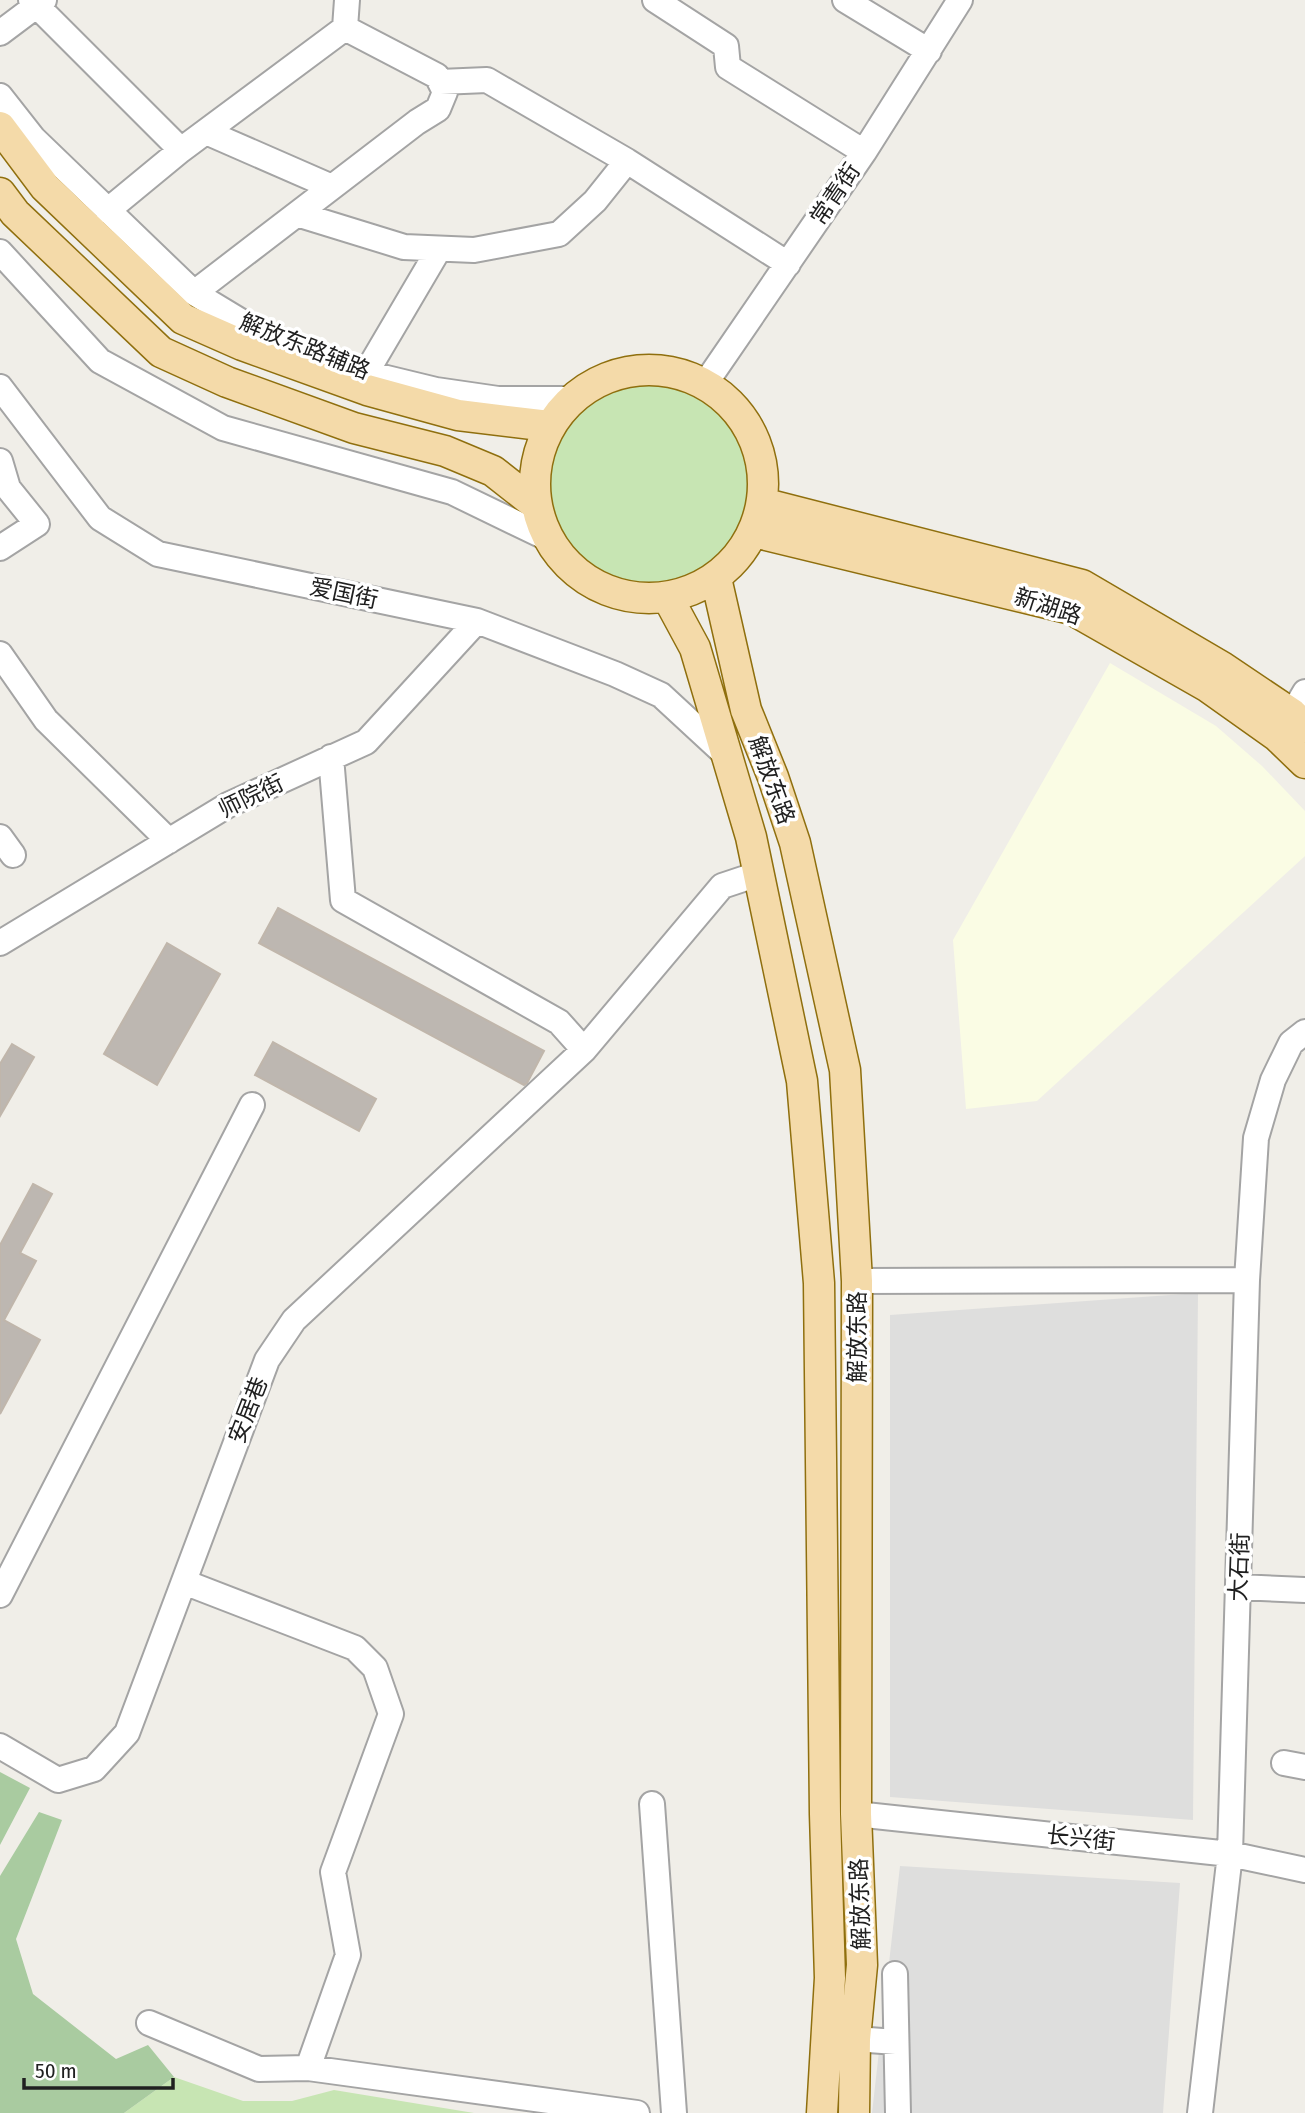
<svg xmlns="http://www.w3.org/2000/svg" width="1305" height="2113" font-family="'Fira Sans Condensed','Noto Sans SC',sans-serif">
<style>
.residential{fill:#dededd}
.education{fill:#fafce4}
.grass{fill:#c7e5b3}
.forest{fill:#a9cba0}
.building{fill:#bdb7b1;stroke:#c0b6ab;stroke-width:2}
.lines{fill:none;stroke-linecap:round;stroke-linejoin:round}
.minor-casing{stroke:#a4a4a4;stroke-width:28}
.major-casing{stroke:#8f6f0e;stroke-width:33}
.minor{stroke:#fff;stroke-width:24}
.major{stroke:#f4daa9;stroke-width:30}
.labels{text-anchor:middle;stroke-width:7;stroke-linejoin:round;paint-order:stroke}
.street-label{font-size:23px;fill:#202020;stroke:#fff}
</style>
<rect width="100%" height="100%" fill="#f0eee8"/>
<path class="residential" d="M1198 1293 1193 1820 890 1797V1315Z
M900 1866 1180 1883 1163 2113H872Z"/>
<path class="education" d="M1110 663 1216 726 1262 766 1305 811V856L1037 1101 966 1109 953 940Z"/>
<path class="grass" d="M534 484a114 114 0 1 1 228 0a114 114 0 1 1-228 0Z
M174 2077 243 2101H292L334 2090 474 2113H124Z"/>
<path class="forest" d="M0 1772 30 1788 0 1845Z
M39 1812 62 1820 16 1939 33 1994 116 2059 148 2045 174 2077 124 2113H0V1876Z"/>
<path class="building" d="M278 908 544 1051 527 1083 524 1085 259 943Z
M167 943 220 974 157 1085 104 1054Z
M273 1042 376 1099 359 1131 255 1075Z
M12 1044 34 1057 0 1116V1064Z
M33 1184 52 1194 20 1253 36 1261 4 1320 40 1340 0 1414V1245Z"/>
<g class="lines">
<defs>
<path id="minor" d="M31 0 181 150
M655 0 726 46 728 67 864 152
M845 0 929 51
M0 33 44 0
M440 82 487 80 627 161 788 264
M0 96 33 138 194 293 257 331 366 373 436 390 498 399H571
M206 132 332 187
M107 211 181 150 345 28 347 0
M297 214 404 247 474 250 559 234 595 201 627 161
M0 252 100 361 223 428 452 492 547 538
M194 293 417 122 438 109 445 92 437 76 345 28
M366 373 439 249
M705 384 864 152 960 0
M0 387 100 518 158 554 477 621 615 674 661 695 726 755
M0 461 8 488 37 524 0 548
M0 654 46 720 169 841
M1292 714 1305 692
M331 757 343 900 559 1022 584 1050
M0 837 13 855
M0 943 228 805 366 742 477 621
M857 1281 1247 1280
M184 1582 355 1648 375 1668 391 1714 333 1872 348 1955 308 2068
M1238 1587 1305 1590
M0 1595 252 1105
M0 1746 58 1780 94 1769 127 1733 267 1360 294 1320 584 1050 722 886 758 874
M1284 1763 1305 1767
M652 1804 674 2113
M856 1814 1230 1854 1305 1870
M895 1974 898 2113
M149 2023 259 2069 308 2068 637 2113
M855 2039 896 2042
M1200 2113 1230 1854 1247 1280 1256 1138 1273 1080 1291 1043 1305 1032"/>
<path id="major" d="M0 127 45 187 183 319 242 345 367 390 458 415 549 426
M0 193 15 213 161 352 227 382 354 428 445 451 493 471 535 504
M535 484a114 114 0 1 1 228 0a114 114 0 1 1-228 0Z
M762 503 1082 585 1222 667 1292 714 1305 727
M754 532 1071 609 1208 687 1277 736 1305 763
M716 578 746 710 773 777 795 843 845 1070 857 1281 856 1814 862 1965 855 2039 854 2113
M668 598 695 648 751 837 802 1081 819 1283 825 1814 830 1978 822 2113"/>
</defs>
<use href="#minor" class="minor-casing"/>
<use href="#major" class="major-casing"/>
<use href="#minor" class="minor"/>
<use href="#major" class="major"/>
</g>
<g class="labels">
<g class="street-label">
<text transform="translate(835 194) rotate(-56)" y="8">常青街</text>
<text transform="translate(305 346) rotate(22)" y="8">解放东路辅路</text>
<text transform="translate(344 593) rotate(12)" y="8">爱国街</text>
<text transform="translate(1048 606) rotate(18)" y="8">新湖路</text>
<text transform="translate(772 780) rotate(70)" y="8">解放东路</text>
<text transform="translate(251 796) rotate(-26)" y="8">师院街</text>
<text transform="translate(857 1337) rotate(-90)" y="8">解放东路</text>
<text transform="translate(248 1410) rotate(-69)" y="8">安居巷</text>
<text transform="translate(1239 1567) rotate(-88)" y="8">大石街</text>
<text transform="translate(1081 1838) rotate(6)" y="8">长兴街</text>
<text transform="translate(860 1904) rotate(-92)" y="8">解放东路</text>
</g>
</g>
<path d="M24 2078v10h149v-10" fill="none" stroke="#202020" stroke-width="3.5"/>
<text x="35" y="2078" font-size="21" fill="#202020" stroke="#ffffff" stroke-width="5" paint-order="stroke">50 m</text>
</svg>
